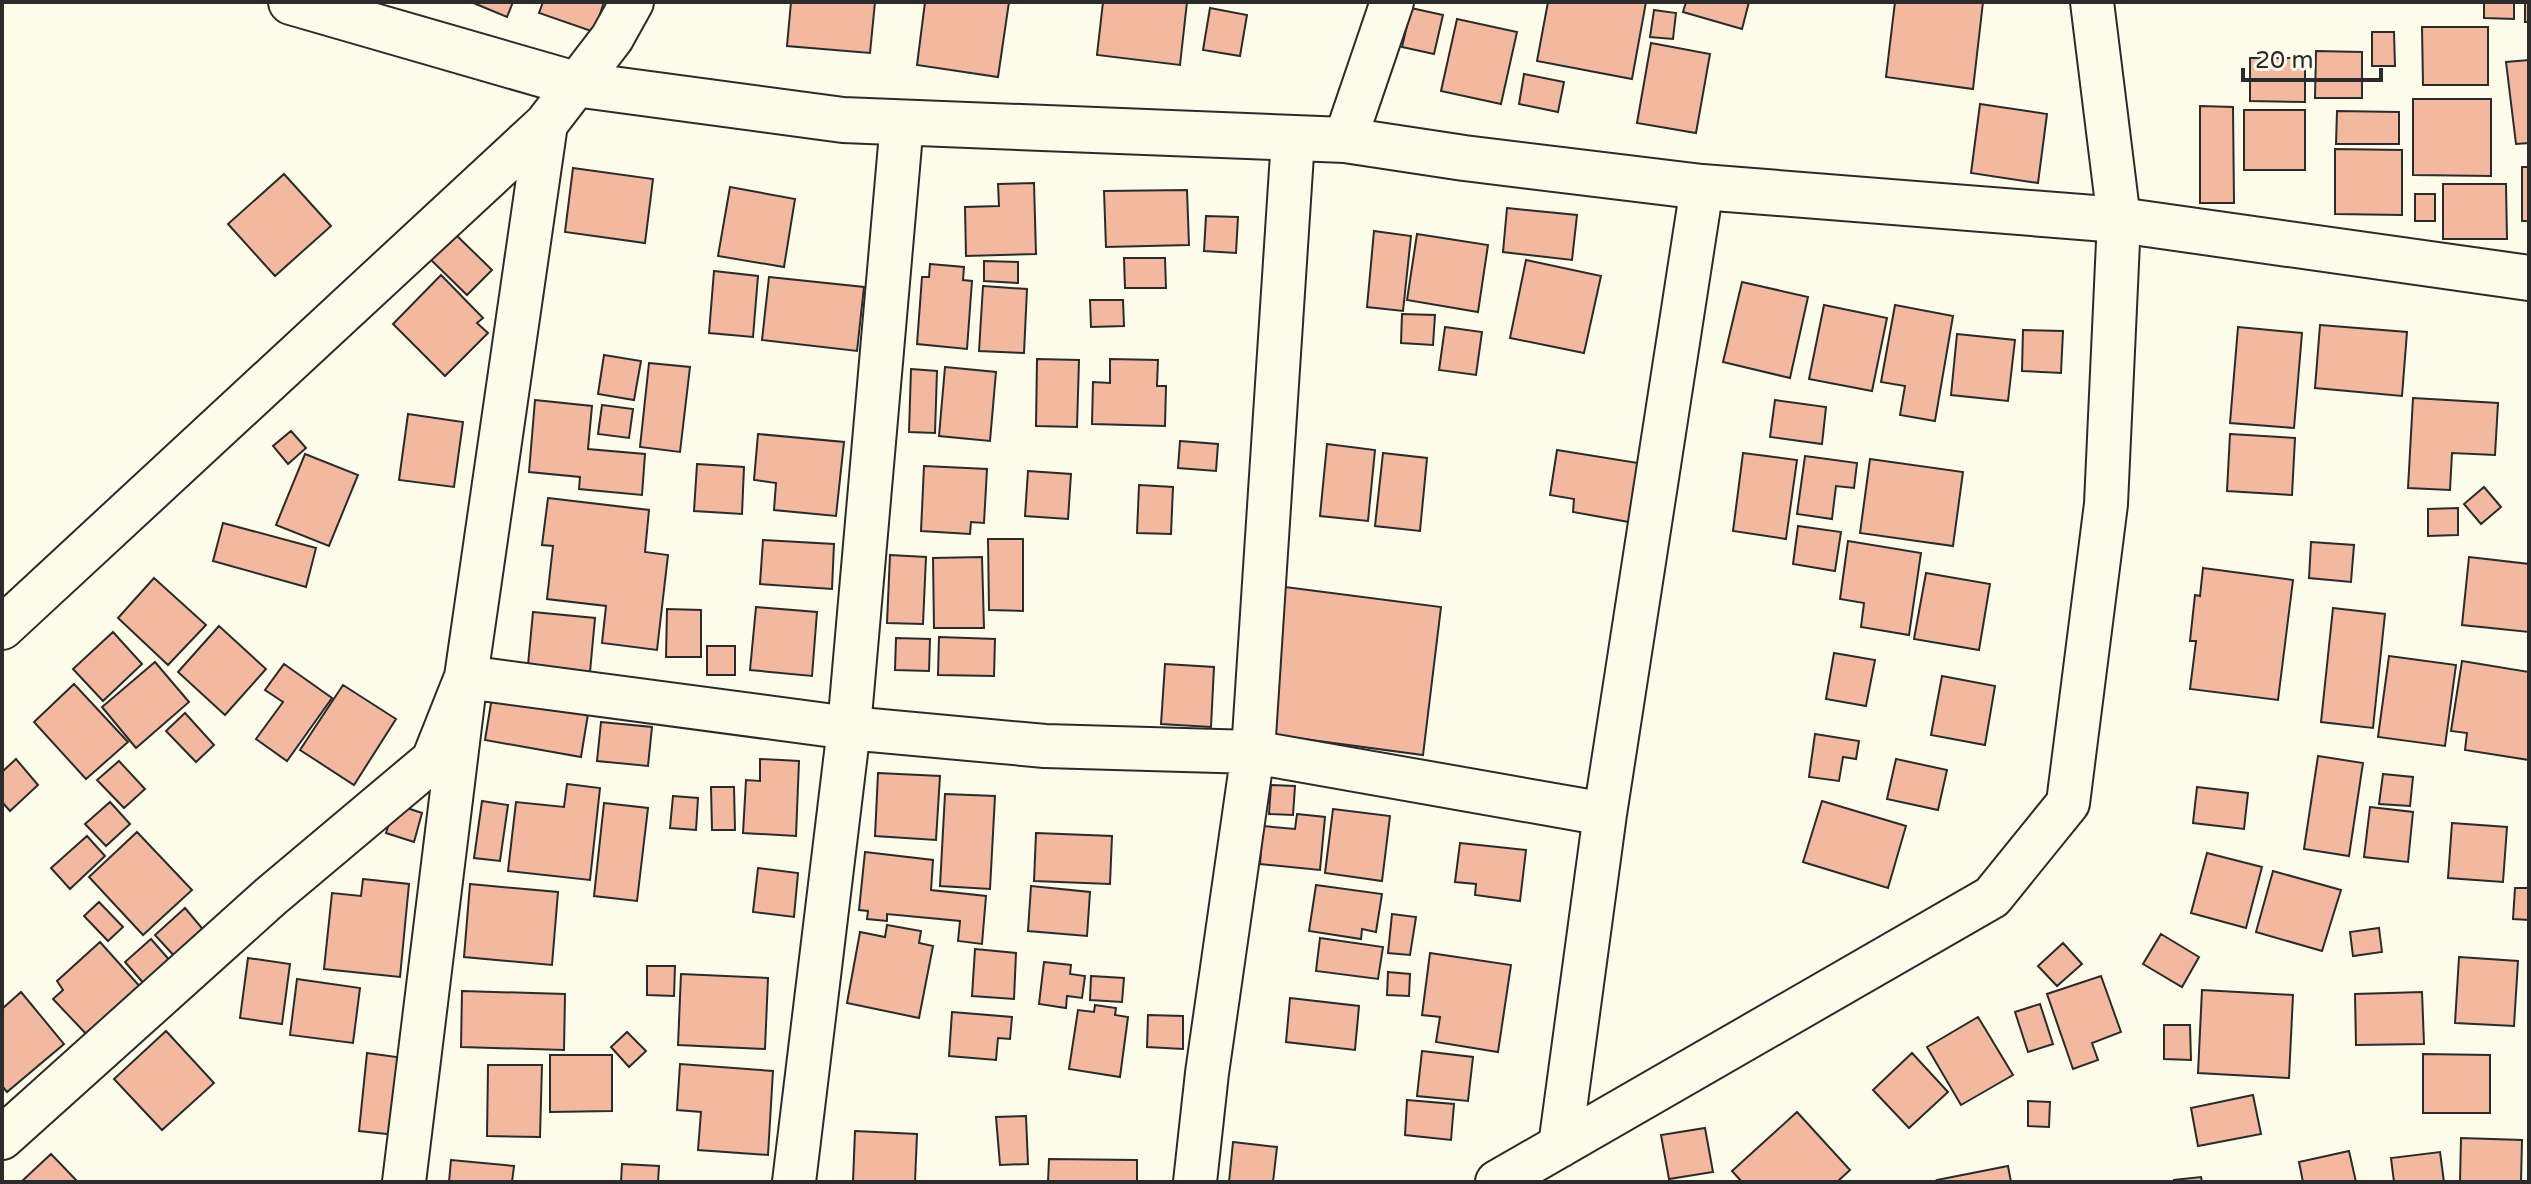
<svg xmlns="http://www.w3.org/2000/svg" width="2531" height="1184" font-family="'Varela Round',sans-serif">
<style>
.building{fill:#f2b8a0;stroke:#2b2b2b;stroke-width:2}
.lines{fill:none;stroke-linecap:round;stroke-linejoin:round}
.street-casing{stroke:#2b2b2b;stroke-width:46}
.highway-casing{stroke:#2b2b2b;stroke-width:48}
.street{stroke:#fdfbea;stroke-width:42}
.highway{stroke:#fdfbea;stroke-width:44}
</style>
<rect width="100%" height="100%" fill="#fdfbea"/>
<path class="building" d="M471 2H513L507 17Z
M543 2H604L594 32 539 13Z
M791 2H875L870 53 787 46Z
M925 2H1009L998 77 917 65Z
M1103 2H1187L1180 65 1097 55Z
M1548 2H1646L1632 79 1537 61Z
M1686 2H1749L1742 29 1683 12Z
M1895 2H1983L1973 89 1886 77Z
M2484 2H2514V19L2484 18Z
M2525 2H2529V22H2525Z
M1210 8 1247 15 1240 56 1203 50Z
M1411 8 1443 15 1434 54 1402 47Z
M1654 10 1676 13 1673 39 1650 37Z
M1457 19 1517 32 1501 104 1441 91Z
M2422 27H2488V85H2423Z
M2372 32H2394L2395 66H2372Z
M1651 43 1710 54 1696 133 1637 123Z
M2316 51 2362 52V98H2315Z
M2250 58H2305V102L2250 101Z
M2529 60V143L2516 144 2506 62Z
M1524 74 1564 82 1558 112 1519 104Z
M2413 99H2491V176L2413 175Z
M1980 104 2047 114 2038 183 1971 173Z
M2200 106 2233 107 2234 203H2200Z
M2244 110H2305V170H2244Z
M2337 111 2399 112V144H2336Z
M2335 149 2402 150V215L2335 214Z
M2522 167H2529V221H2522Z
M573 168 653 179 645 243 565 232Z
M284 174 331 226 275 276 228 224Z
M1034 183 1036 254 966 256 965 207 999 206 998 184Z
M2443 184H2506L2507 239H2443Z
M730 187 795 199 784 267 718 256Z
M1187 190 1189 245 1106 247 1104 191Z
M2415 194H2435V221H2415Z
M1507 208 1577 215 1572 260 1503 252Z
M1206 216 1238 217 1236 253 1204 251Z
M451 230 492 270 467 295 426 255Z
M1374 231 1411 236 1403 311 1367 307Z
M1417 234 1488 245 1478 312 1407 300Z
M1124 258H1165L1166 288H1125Z
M1526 260 1601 276 1584 353 1510 338Z
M984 261 1018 262V283L984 281Z
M930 264 964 267 963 280 972 281 967 349 917 344 922 277H929Z
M714 271 758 276 753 337 709 333Z
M441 275 483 318 477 323 488 333 445 376 393 324Z
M769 277 864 287 857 351 762 340Z
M1742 282 1808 297 1790 378 1723 362Z
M983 286 1027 289 1024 353 979 351Z
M1090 300H1123L1124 326 1091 327Z
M1824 305 1887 318 1872 391 1809 379Z
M1895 305 1953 316 1935 421 1900 415 1905 386 1881 382Z
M1402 314 1435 315 1433 345 1401 343Z
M2320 325 2407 332 2402 396 2315 388Z
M1445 327 1482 332 1476 375 1439 370Z
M2238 327 2302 333 2294 428 2230 423Z
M2023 330 2063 331 2061 373 2022 371Z
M1957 334 2015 340 2008 401 1951 395Z
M604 355 641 361 634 400 598 394Z
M1037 359 1079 360 1077 427 1036 426Z
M1110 359 1158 360 1157 386H1166L1165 426 1092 424 1093 382 1110 383Z
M649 363 690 367 680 452 640 447Z
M945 367 996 372 990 441 939 436Z
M911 369 937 371 935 433 909 432Z
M2413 398 2498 403 2495 455 2452 453 2450 490 2408 488Z
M535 400 592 406 588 449 645 454 642 495 579 489 580 477 529 472Z
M1775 400 1826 407 1822 444 1770 437Z
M602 405 633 409 629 438 598 434Z
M408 414 463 422 454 487 399 480Z
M291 431 306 448 288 464 273 446Z
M758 434 844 442 836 516 774 510 776 483 754 480Z
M2230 434 2295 438 2292 495 2227 491Z
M1180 441 1218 444 1216 471 1178 468Z
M1327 444 1375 450 1368 521 1320 516Z
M1557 450 1638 463 1629 522 1573 512 1574 499 1550 495Z
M1383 453 1427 458 1420 531 1375 526Z
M1743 453 1797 460 1786 539 1733 531Z
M305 454 358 475 329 546 276 525Z
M1805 456 1857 463 1854 488 1836 486 1832 519 1797 514Z
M1870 459 1963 472 1953 546 1860 533Z
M697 464 744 467 742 514 694 511Z
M924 466 987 469 984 523 971 522 970 534 921 531Z
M1028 471 1071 474 1068 519 1025 516Z
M1139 485 1173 487 1171 534 1137 533Z
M2484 487 2501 507 2481 524 2464 504Z
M548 498 649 510 645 552 668 555 657 650 602 643 606 606 547 599 553 546 542 545Z
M2458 508V535L2428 536V509Z
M223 523 316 548 306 587 213 561Z
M1798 526 1841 532 1835 571 1793 564Z
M988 539H1023V611L989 610Z
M763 540 834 544 832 589 760 584Z
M1848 541 1921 553 1909 635 1861 627 1864 603 1840 599Z
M2311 542 2354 545 2351 582 2309 578Z
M890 555 926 557 923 624 887 623Z
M982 557 984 628H934L933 558Z
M2469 557 2529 564V632L2462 625Z
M2203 568 2293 580 2278 700 2190 689 2196 641H2190L2195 595 2200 596Z
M1926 573 1990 584 1979 650 1914 639Z
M154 578 206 625 168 665 118 618Z
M1285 587 1441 607 1423 755 1267 734Z
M756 607 817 612 812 676 750 670Z
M2333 608 2385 614 2373 728 2321 722Z
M667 609 701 610V657H666Z
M533 612 595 618 590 672 528 665Z
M219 626 266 669 225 715 178 672Z
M113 632 142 664 103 701 73 669Z
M939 637 995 639 994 676 938 675Z
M896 638 930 639 929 671 895 670Z
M707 646H735V675H707Z
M1834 653 1875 660 1866 706 1826 699Z
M2389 656 2456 665 2445 746 2378 737Z
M2462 661 2529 672V760L2465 750 2467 733 2451 731Z
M155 662 189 702 136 748 102 707Z
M284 664 332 698 287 761 256 739 283 702 265 690Z
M1165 664 1214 667 1211 727 1161 724Z
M1942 676 1995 686 1985 745 1931 735Z
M74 684 128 742 86 779 34 722Z
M343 685 396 719 354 785 300 750Z
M492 697 588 714 581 757 485 740Z
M185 713 214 745 196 762 166 731Z
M601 722 652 727 648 766 597 761Z
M1815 734 1859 741 1856 759 1843 757 1839 781 1809 777Z
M2318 756 2363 763 2349 856 2304 849Z
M16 759 38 785 10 811 2 802V772Z
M760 759 799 761 796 836 743 833 746 780 760 781Z
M1896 759 1947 770 1938 810 1887 799Z
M119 761 145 789 124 808 97 780Z
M878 773 940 776 936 840 875 836Z
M2383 774 2413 777 2410 806 2379 804Z
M567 784 600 788 590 880 508 871 516 802 564 807Z
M1271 785 1295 786 1293 815 1269 814Z
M711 787H734L735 830H712Z
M2197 787 2248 793 2244 829 2193 823Z
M945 794 995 796 990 889 940 886Z
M673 796 698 798 696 830 670 828Z
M482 801 508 805 500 861 474 858Z
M1822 801 1906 826 1888 888 1803 862Z
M110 802 130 824 106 846 85 824Z
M604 803 648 808 637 901 594 896Z
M395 804 422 813 414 842 386 833Z
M2370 807 2413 812 2408 862 2364 857Z
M1333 809 1390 816 1382 881 1325 873Z
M1297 814 1325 817 1320 870 1260 864 1263 826 1295 829Z
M2452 823 2507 827 2503 882 2448 878Z
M137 832 192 890 143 935 89 877Z
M1036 833 1112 836 1110 884 1034 881Z
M87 836 105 856 70 889 51 868Z
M1460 843 1526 850 1520 901 1475 895 1476 884 1455 882Z
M865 852 933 860 931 890 986 896 982 944 958 941 960 921 887 914V921L867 919 868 911 859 910Z
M2207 853 2262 867 2246 928 2191 913Z
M758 868 798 873 794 917 753 912Z
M2273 871 2341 890 2322 951 2256 932Z
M363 879 409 884 400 977 324 969 332 893 361 896Z
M470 884 558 892 552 965 464 957Z
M1316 885 1382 894 1376 932 1362 929 1361 939 1309 931Z
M1031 886 1090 892 1087 936 1028 931Z
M2515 888H2529V920L2513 919Z
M99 902 123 927 108 941 84 916Z
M185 908 206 933 177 959 155 935Z
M1392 914 1416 917 1410 955 1388 953Z
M887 925 921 931 919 943 933 946 919 1018 847 1003 860 932 885 937Z
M2379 928 2382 952 2353 956 2350 932Z
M2161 934 2199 957 2182 987 2143 964Z
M1320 938 1383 947 1378 979 1316 971Z
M151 939 172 963 146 986 125 962Z
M100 942 143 990 90 1038 53 999 63 990 57 981Z
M2063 943 2082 964 2057 986 2038 966Z
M975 949 1016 953 1014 999 972 996Z
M1430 953 1511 965 1498 1052 1436 1042 1440 1017 1422 1015Z
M2459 957 2518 961 2514 1026 2455 1023Z
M248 958 290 964 282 1024 240 1018Z
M1044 962 1071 965 1070 974 1085 976 1082 998 1067 996 1066 1008 1039 1004Z
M647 966H675L674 996 647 995Z
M1388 972 1410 974 1409 996 1387 995Z
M681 974 768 978 765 1049 678 1045Z
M1091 976 1124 978 1122 1002 1090 1000Z
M2101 976 2121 1032 2092 1043 2098 1060 2073 1069 2047 994Z
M297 979 360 988 353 1043 290 1035Z
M2202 990 2293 995 2289 1078 2198 1073Z
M462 991 565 994 564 1050 461 1047Z
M21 992 64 1044 7 1092 2 1086V1009Z
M2422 992 2424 1044 2356 1045 2355 994Z
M1290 998 1359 1006 1355 1050 1286 1042Z
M2040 1004 2053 1044 2028 1052 2015 1012Z
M1095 1005 1116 1008 1115 1015 1128 1017 1120 1077 1069 1069 1078 1010 1094 1012Z
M952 1012 1012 1017 1010 1039 998 1038 996 1060 949 1056Z
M1148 1015 1183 1016V1049L1147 1047Z
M1978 1017 2013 1075 1961 1105 1927 1047Z
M2164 1025H2190L2191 1060 2164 1059Z
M166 1031 214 1083 162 1130 114 1079Z
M627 1032 646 1051 629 1067 611 1047Z
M1422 1051 1473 1057 1468 1101 1417 1096Z
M367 1053 404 1058 396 1135 359 1131Z
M1912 1053 1948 1092 1909 1128 1873 1090Z
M2423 1054 2490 1055V1113H2423Z
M550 1055H612V1111L550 1112Z
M680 1064 773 1071 768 1155 698 1150 701 1112 677 1110Z
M488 1065H542L540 1137 487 1136Z
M2253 1095 2261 1134 2198 1146 2191 1108Z
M1407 1100 1454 1104 1451 1140 1405 1135Z
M2028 1101 2050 1102 2049 1127 2028 1126Z
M1797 1112 1850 1170 1837 1182H1742L1732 1171Z
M1026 1116 1028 1164 1000 1165 996 1117Z
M1705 1128 1713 1172 1669 1179 1661 1135Z
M855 1131 917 1134 915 1182H853Z
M2461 1138 2522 1140 2521 1182H2460Z
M1233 1142 1277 1147 1273 1182H1229Z
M2349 1151 2356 1182H2303L2299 1162Z
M2440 1152 2444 1182H2394L2391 1158Z
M51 1154 78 1182H21Z
M1049 1159 1137 1160V1182H1048Z
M451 1160 514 1166 512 1182H449Z
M622 1164 659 1166 658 1182H621Z
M2008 1166 2011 1182H1938L1937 1180Z
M2201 1177 2202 1182H2174V1180Z"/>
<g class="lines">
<defs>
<path id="street" d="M1345 140 1392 2
M2 628 546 124
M2 1138 270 897 433 760 466 677 849 728 1045 746 1253 752 1605 814
M1560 1146 1605 814 1702 187
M404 1182 466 677 546 124 612 38 632 2
M794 1182 849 728 902 122
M1195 1182 1207 1073 1253 752 1293 139
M1497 1182 1992 897 2068 803 2106 504 2119 220 2092 2"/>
<path id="highway" d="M291 2 575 84 843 120 1345 140 1464 158 1702 187 2119 220 2529 278"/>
</defs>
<use href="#street" class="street-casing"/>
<use href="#highway" class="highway-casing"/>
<use href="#street" class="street"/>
<use href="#highway" class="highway"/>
</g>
<rect width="2531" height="1184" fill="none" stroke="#2b2b2b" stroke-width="8"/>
<path d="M2243 68v12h138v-12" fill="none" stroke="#2b2b2b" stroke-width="4"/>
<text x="2255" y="68" font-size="24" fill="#2b2b2b" stroke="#fdfbea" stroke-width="6" paint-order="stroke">20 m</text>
</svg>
